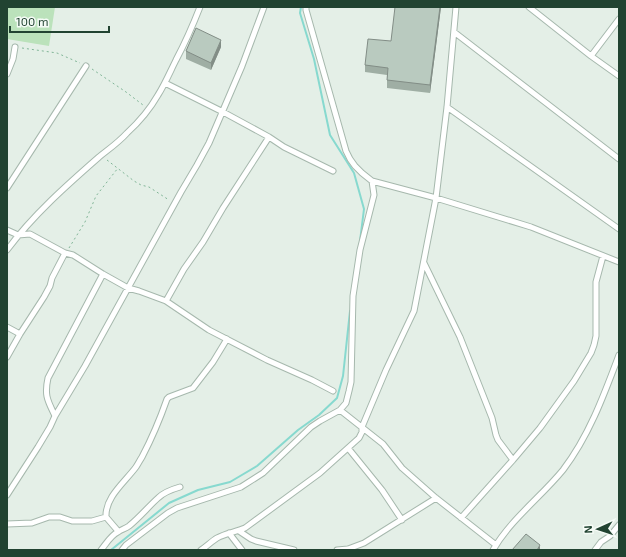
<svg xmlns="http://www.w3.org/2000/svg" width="626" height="557" font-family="'Exo 2',sans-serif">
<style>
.garden{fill:#bbe2bb}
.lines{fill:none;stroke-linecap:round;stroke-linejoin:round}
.stream{stroke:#87d9cf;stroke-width:2}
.street-casing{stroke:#a6b8ad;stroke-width:7}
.path{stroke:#81b597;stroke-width:1;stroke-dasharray:2 3;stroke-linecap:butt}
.street{stroke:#fff;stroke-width:5}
.wall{fill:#9faea4}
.shaded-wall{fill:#828d86}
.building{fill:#b9cabf;stroke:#828d86}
</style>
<rect width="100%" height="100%" fill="#e4efe7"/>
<path class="garden" d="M7 7H55L49 46 7 39Z"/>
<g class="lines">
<path class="stream" d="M301 7 300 13 314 59 330 135 354 173 364 209 360 241
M111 550 169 503 198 490 230 482 257 466 298 430 319 415 337 398 343 376 350 311"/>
<defs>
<path id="street" d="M306 7V10L346 151 350 159 355 166 362 173 372 181 436 198 531 227 619 262
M529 7 591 56 619 76
M454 32 619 159
M591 56 619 19
M7 74 13 59 15 47
M165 83 223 112 269 137 284 147 333 171
M447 107 619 229
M7 188 86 66
M7 230 18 235 30 234 65 253 73 255 103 274 128 288 139 291 166 301 209 330 267 360 312 380 333 391
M7 250C33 215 67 185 99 157 109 149 119 142 127 133 139 122 150 109 158 95 165 84 170 72 176 60 185 43 193 25 200 7
M424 263 460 337 492 418 496 435 498 440 513 460
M166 301 184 269 203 242 223 208 269 137
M7 327 20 334
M7 357 20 334 44 297 50 286 52 278 65 253
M340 410 383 444 402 468 436 498 496 545
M55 416C48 401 44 396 48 378L103 274
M348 448 382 490 402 520
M7 495 38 447 50 427 55 416 85 366 181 192 197 165 209 143 242 66 264 7
M461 518 513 460 540 428 574 381 591 353 594 345 596 336V282L603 256
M7 524 32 523 49 517H60L72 521H92L106 517
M118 531 106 517C105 497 125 482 136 467 138 464 140 460 142 457 152 438 160 419 167 399L169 397 193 388 213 362 227 339
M239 531 251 539 256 541 294 550
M229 533 242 550
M101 550C106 544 111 535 118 532 122 529 125 529 129 526 140 517 148 507 158 498 164 492 173 489 180 487
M122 550 126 545 168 513 177 508 241 487 263 473 311 427 320 421 340 410 346 403 349 391 351 382 353 296 360 250 374 195 372 181
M201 550C207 546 212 541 217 538 226 533 236 532 245 528L320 473 359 438 362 432V427L386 370 414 311 436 198 447 107 456 7
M337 550 348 549 364 543 436 498
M493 550C511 519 541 497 563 470 589 436 604 395 619 355
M595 550 601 542 610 536 619 525"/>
</defs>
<use href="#street" class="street-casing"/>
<path class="path" d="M22 48 57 53 80 63
M92 69 126 92 143 105
M107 160 134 181 141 185 149 187 169 200
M69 248 85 222 96 196 118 168"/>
<use href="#street" class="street"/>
</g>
<path class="wall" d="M441 7 430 93 387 88V75L365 72V65L391 41Z
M221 47 211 70 186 59V51Z"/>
<path class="shaded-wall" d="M440 7H441L430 93V85Z
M221 40V47L211 70V63Z
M540 545V550H537Z"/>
<path class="building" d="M395 7H440L430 85 387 80 388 68 365 65 368 39 391 41Z
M196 28 221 40 211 63 186 51Z
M526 534 540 545 537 550H512Z"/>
<rect width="626" height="557" fill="none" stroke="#214331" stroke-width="16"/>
<g transform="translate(598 529) rotate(267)" stroke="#f5fbf6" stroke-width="3" paint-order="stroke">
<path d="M0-3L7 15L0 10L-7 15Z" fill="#214331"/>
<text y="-6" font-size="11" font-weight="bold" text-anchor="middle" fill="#214331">N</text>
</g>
<path d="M10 26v6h99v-6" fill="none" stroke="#214331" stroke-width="2"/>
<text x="16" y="26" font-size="12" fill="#214331" stroke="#f5fbf6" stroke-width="3" paint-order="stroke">100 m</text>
</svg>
